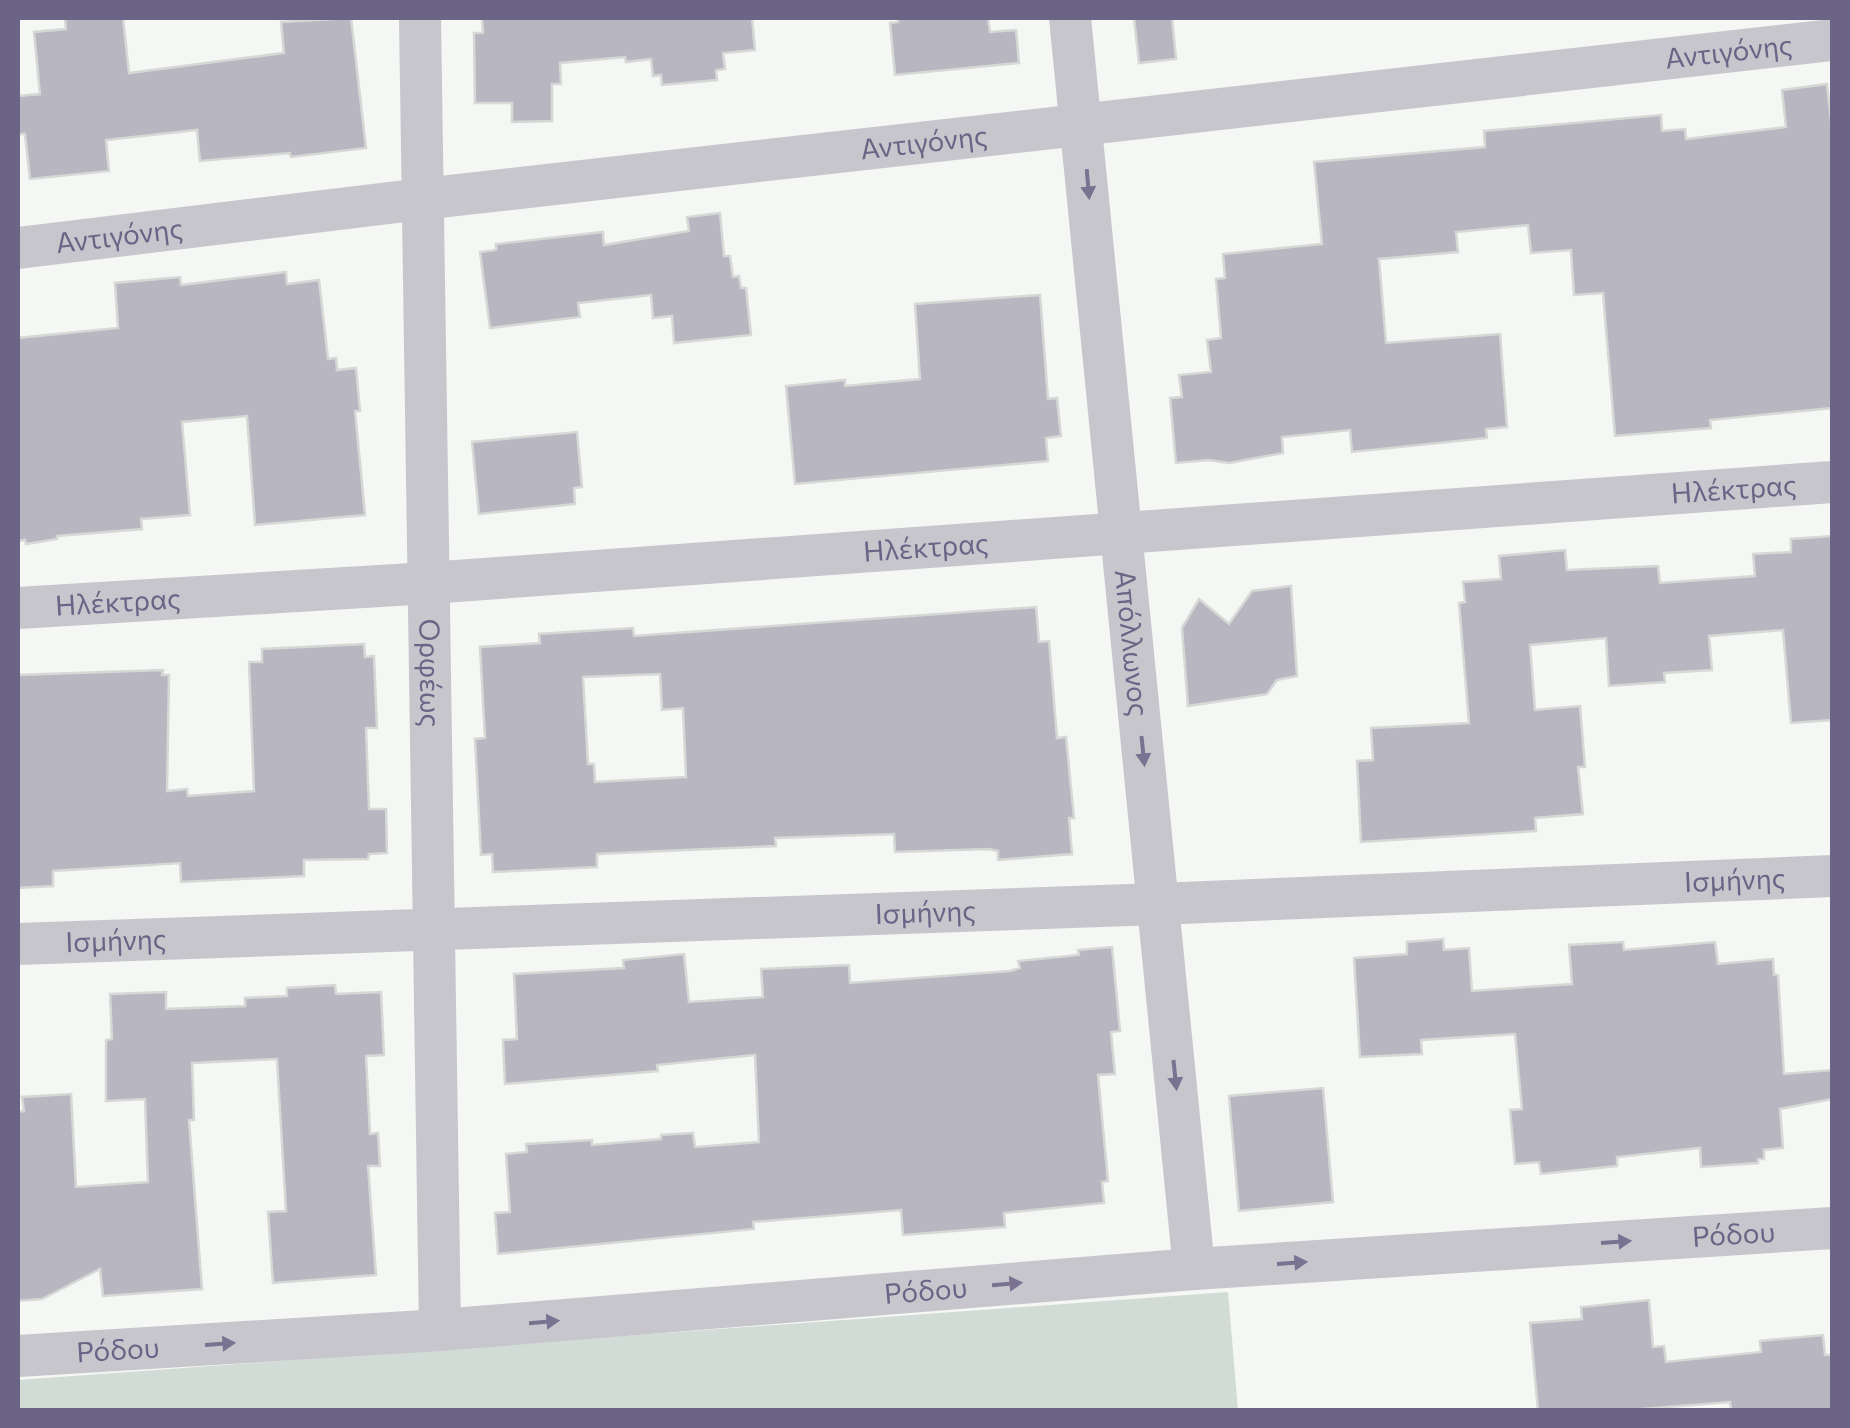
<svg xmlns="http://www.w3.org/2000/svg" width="1850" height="1428" font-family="Commissioner,sans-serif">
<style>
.green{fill:#d2dcd6}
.building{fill:#b7b6c1;stroke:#d6d8d6;stroke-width:2.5;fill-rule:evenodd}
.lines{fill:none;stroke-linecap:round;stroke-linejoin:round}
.minor{stroke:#c8c6cd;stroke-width:42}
.oneway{fill:#797391}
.labels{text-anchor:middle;stroke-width:10;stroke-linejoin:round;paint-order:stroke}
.street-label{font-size:28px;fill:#6b6486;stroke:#fff}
</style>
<rect width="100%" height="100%" fill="#f4f7f3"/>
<path class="green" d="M1228 1292 1238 1410H18V1380Z"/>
<path class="building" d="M65 18H123L129 73 284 53 281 22 351 18 366 148 291 157 290 153 200 161 197 130 106 140 109 171 30 179 25 134H18V96L40 94 34 32 66 29Z
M482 18H752L755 50 723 53 725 69 716 70 717 80 662 85 661 75 653 76 651 59 626 62 625 57 560 63 561 84H552V121L512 122V103H475L474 33H483Z
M898 18H988L990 32 1016 30 1019 63 895 75 890 23 898 22Z
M1134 18H1172L1176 59 1139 63Z
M1827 84 1832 130V408L1710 420 1711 428 1615 436 1603 293 1574 295 1571 250 1531 253 1528 225 1456 232 1458 252 1379 259 1386 343 1500 334 1507 427 1486 429 1487 438 1352 452 1350 430 1282 437 1283 453 1229 463 1208 460 1176 463 1170 398 1182 397 1179 375 1211 372 1207 340 1221 338 1216 279 1225 278 1223 254 1322 244 1314 162 1485 147 1484 131 1661 115 1662 131 1685 129 1686 139 1786 127 1782 90Z
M720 213 724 256H730L733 277 739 276 741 288H746L751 335 674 343 672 316 653 318 651 295 578 303 580 317 490 328 480 252 496 250V244L603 232 604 245 689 231 687 217Z
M286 272 287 284 319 280 328 359 336 358 337 370 356 368 360 411H355L365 515 255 525 247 416 182 422 190 515 141 519 142 529 57 536V539L26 544 25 540 18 541V338L118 328 115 283 180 277 181 285Z
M1040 295 1048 399 1057 398 1061 436 1046 438 1048 461 795 484 786 386 845 380V386L920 379 915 304Z
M577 432 582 487 574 488 575 504 479 514 472 442Z
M1832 536V720L1791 723 1783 630 1709 636 1712 670 1664 673 1665 682 1609 686 1606 638 1530 645 1535 710 1580 706 1585 767H1578L1583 814 1535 818 1536 831 1361 842 1357 761 1373 760 1371 728 1469 723 1459 603 1465 602 1463 582 1501 579 1499 556 1565 550 1567 570 1658 566 1660 583 1755 576 1753 554 1791 552V539Z
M1291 586 1297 676 1277 680 1267 694 1188 706 1182 628 1199 599 1229 624 1252 591Z
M1036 607 1039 642 1049 641 1057 738 1066 737 1074 818H1069L1072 854 998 860V851L989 849 895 852 894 834 775 838 776 846 597 854V867L493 872 492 854 481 855 475 739 485 738 480 647 540 643 539 634 633 628 634 636ZM660 674 662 710 683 708 686 777 595 782 594 764H588L583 677Z
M364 644 365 657 374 656 377 728H366L369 809H386L387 853 369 854 368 859 304 860V876L181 882 180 863 53 871V886L18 888V675L163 670 162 675H169L167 791 187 789 188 796 254 791 249 662H262V649Z
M1443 939 1444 950 1469 948 1472 991 1572 984 1569 945 1623 942 1624 950 1715 942 1718 964 1773 959 1774 975H1778L1784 1074 1832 1070V1099L1780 1109 1783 1148 1764 1150V1159H1758V1163L1701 1167 1700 1148 1617 1157V1166L1541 1174 1539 1162 1515 1164 1510 1110 1522 1109 1515 1034 1421 1040 1422 1054 1360 1057 1354 958 1407 954V942Z
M1112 947 1120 1031 1111 1032 1115 1074 1098 1075 1108 1181 1102 1182 1104 1203 1004 1213 1005 1227 903 1235 901 1210 753 1222 754 1229 498 1254 495 1213 510 1212 506 1154 527 1152 526 1144 592 1140V1145L661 1139V1135L693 1133 695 1147 759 1142 755 1055 657 1065 658 1071 505 1084 503 1040 517 1039 514 974 624 968 623 960 684 954 689 1002 763 997 761 969 849 965 850 983 1010 971 1020 968 1018 961 1079 955 1078 950Z
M335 985 336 994 381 992 384 1055 366 1056 370 1134 378 1133 380 1166H368L376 1275 273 1283 268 1212 286 1211 277 1059 192 1063 194 1120H189L202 1289 103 1296 100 1269 42 1299 18 1301V1112L24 1111 22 1097 71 1094 76 1187 148 1182 145 1099 106 1101V1040L112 1039 110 994 166 992V1009L245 1006V998L287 996V988Z
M1323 1088 1333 1202 1239 1211 1229 1096Z
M1649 1300 1653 1347 1664 1346 1666 1362 1761 1352 1760 1341 1823 1335 1825 1355H1832V1410H1731L1730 1402 1629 1410H1538L1530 1323 1582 1319 1581 1307Z"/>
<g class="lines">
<g class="minor">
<path id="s1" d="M420 18 440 1330"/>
<path id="s2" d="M1070 18 1194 1269"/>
<path id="s3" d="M18 248 422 199 1832 40"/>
<path id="s4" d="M18 608 429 583 1832 482"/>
<path id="s5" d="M18 944 1158 904 1832 876"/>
<path id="s6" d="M18 1356 440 1330 1194 1269 1832 1228"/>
</g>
</g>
<defs><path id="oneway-solid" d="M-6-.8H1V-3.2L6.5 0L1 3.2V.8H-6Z" transform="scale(2.5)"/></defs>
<g class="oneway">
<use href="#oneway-solid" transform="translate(1088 184) rotate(85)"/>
<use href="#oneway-solid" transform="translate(1143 751) rotate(84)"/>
<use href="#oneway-solid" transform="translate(1175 1075) rotate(84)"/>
<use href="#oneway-solid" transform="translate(1616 1242) rotate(-4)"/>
<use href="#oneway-solid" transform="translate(1292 1263) rotate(-4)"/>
<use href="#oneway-solid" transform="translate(1007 1284) rotate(-5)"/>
<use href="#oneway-solid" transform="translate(544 1322) rotate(-5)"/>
<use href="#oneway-solid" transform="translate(220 1344) rotate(-4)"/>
</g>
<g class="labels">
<g class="street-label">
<text dy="10" stroke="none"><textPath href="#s3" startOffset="1722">Αντιγόνης</textPath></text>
<text dy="10" stroke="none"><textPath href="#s3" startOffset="912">Αντιγόνης</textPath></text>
<text dy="10" stroke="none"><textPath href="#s3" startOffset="102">Αντιγόνης</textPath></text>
<text dy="10" stroke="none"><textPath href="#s4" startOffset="1720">Ηλέκτρας</textPath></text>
<text dy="10" stroke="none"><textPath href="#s4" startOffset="910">Ηλέκτρας</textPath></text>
<text dy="10" stroke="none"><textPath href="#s4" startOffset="100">Ηλέκτρας</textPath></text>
<text dy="10" stroke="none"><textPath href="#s2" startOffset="628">Απόλλωνος</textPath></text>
<text dy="10" stroke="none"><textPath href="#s1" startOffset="655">Ορφέως</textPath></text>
<text dy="10" stroke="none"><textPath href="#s5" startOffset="1718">Ισμήνης</textPath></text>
<text dy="10" stroke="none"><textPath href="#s5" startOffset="908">Ισμήνης</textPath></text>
<text dy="10" stroke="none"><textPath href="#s5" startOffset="98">Ισμήνης</textPath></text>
<text dy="10" stroke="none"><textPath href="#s6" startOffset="1720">Ρόδου</textPath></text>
<text dy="10" stroke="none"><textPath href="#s6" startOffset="910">Ρόδου</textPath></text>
<text dy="10" stroke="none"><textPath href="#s6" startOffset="100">Ρόδου</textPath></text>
</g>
</g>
<rect width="1850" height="1428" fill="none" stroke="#6b6486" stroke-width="40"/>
</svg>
